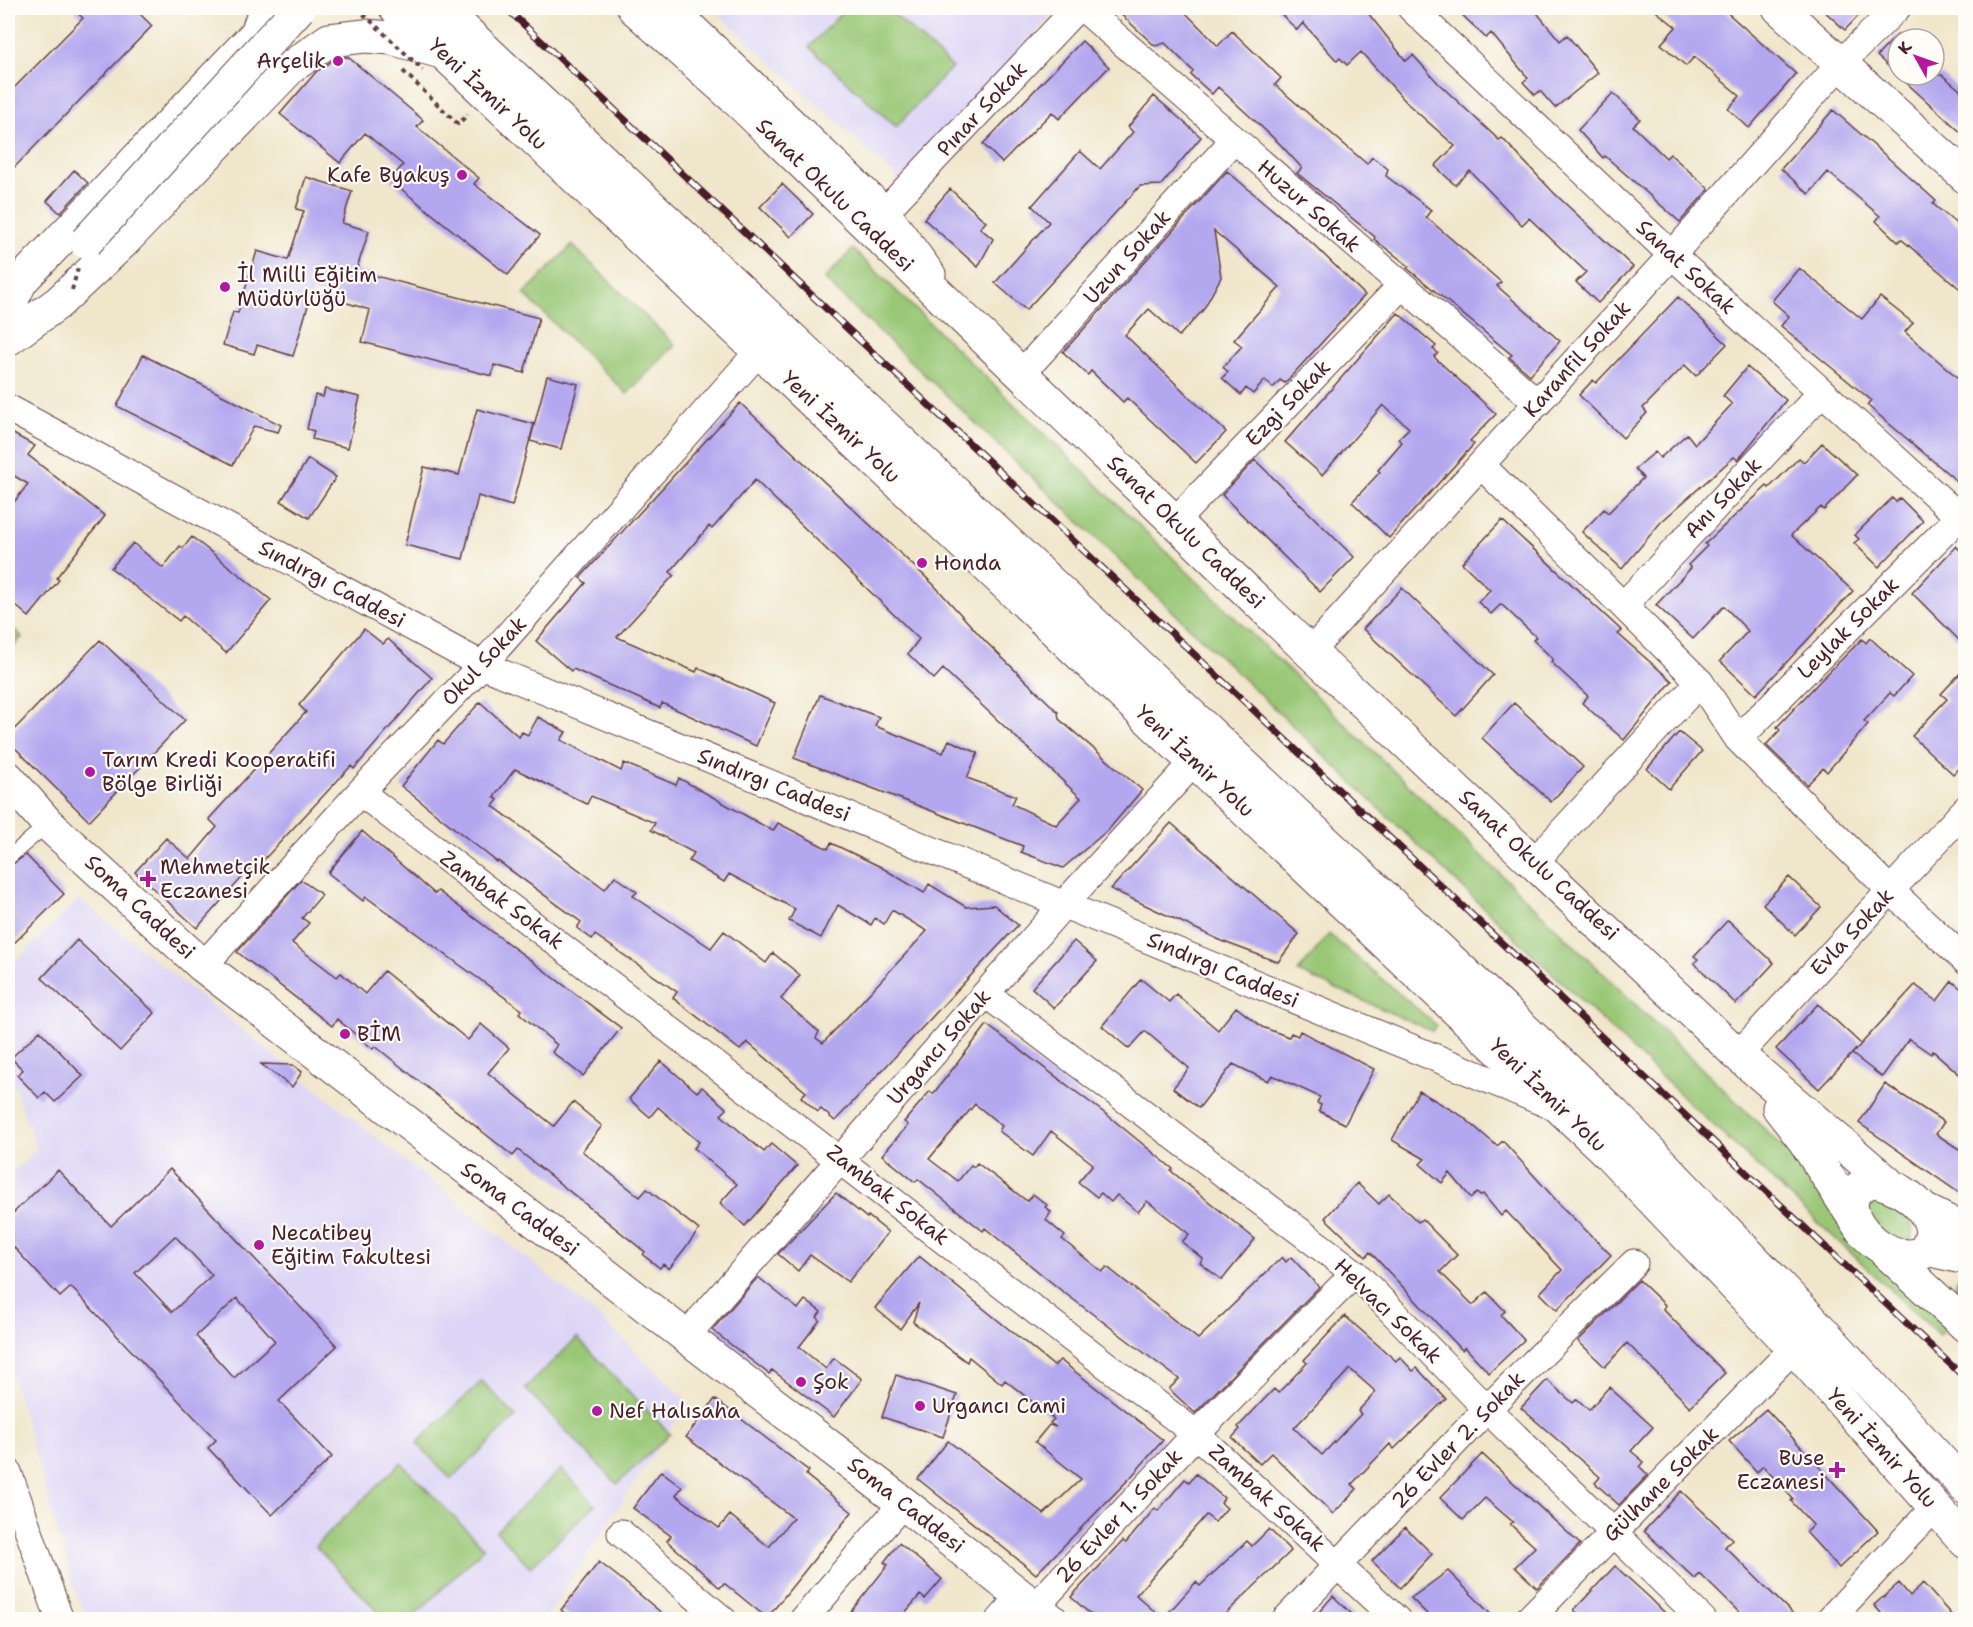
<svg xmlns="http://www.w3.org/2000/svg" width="1973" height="1627" font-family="'Shantell Sans',sans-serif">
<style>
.built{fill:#ddd5f6}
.green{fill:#99c776;stroke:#727350;stroke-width:1.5}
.building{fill:#b3a7ef;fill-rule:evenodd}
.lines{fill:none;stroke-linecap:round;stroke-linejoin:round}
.lane-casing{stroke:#633d43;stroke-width:16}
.street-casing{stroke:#633d43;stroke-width:29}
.secondary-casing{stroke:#633d43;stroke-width:35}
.highway-casing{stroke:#633d43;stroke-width:35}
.path{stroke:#633d43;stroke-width:4;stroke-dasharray:4.5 4.5;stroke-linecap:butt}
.lane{stroke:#fff;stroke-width:14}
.street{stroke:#fff;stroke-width:27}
.secondary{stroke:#fff;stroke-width:33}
.highway{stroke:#fff;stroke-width:33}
.rail-casing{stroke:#4a1f2b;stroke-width:7}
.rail{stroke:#fdfcf7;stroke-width:4.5;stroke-dasharray:14;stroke-linecap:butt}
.secondary-bridge-casing{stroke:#633d43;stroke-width:35;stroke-linecap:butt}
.path-bridge{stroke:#633d43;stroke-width:4;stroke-dasharray:4.5 4.5;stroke-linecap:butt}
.secondary-bridge{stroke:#fff;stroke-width:33}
.poi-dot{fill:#b5179e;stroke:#fdfcf7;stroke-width:2}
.labels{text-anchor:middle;stroke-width:4.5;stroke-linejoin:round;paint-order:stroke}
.poi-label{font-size:21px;fill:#4a1f2b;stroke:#fdfcf7;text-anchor:start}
.street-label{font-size:21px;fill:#4a1f2b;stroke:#fdfcf7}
</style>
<rect width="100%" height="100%" fill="#fdfcf7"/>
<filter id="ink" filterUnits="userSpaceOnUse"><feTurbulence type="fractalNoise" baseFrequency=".0167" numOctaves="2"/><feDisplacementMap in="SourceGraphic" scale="12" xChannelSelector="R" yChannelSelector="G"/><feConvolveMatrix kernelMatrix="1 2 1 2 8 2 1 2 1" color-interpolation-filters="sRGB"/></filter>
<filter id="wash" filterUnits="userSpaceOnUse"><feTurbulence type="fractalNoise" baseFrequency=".008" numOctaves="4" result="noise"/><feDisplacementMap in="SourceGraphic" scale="24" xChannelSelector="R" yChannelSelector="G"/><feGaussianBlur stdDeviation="1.35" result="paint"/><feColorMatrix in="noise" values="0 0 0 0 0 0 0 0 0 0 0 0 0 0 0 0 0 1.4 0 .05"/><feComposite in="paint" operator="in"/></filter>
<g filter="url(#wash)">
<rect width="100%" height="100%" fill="#f0e6cb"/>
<path class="built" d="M712 8H1058L900 180Z
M79 899 596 1314 688 1402 545 1619H88L76 1594 8 1362V1177L37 1149 8 1069V969Z"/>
<path class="green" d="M846 8H887L952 67 896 127 809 47Z
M572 245 675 345 627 394 524 294Z
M853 249 1815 1178 1946 1328 1939 1335 1654 1070 824 279Z
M8 623 22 637 8 653Z
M1329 934 1436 1025 1432 1031 1298 972Z
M1880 1193C1896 1206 1919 1217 1911 1240L1891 1244 1861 1203Z
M1965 1275H1966L1965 1301C1957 1293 1951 1286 1960 1276Z
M577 1338 670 1434 617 1484 525 1388Z
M482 1381 516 1417 451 1479 417 1443Z
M401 1463 484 1548 411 1619H385L315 1546Z
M561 1469 595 1505 530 1567 496 1531Z"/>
<g id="blocks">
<path class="building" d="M72 8H134L152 26 8 174V94L83 18Z
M1114 8H1181L1218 46 1232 31 1281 78 1275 85 1367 164 1372 157 1388 169 1386 176 1431 210 1426 217 1501 282 1497 286 1560 341 1530 375 1509 357 1512 355 1407 268 1409 266 1374 239 1375 237 1297 173 1302 168 1280 144 1218 87 1212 94 1191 75 1193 71 1165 43 1155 46Z
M1275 8H1364L1406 61 1413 55 1439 84 1499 140 1502 138 1554 193 1633 267 1598 303 1576 282 1586 272 1529 218 1522 225 1470 171 1455 185 1435 166 1455 146 1409 105 1361 52 1347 65 1340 58 1337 61 1303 23 1297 30Z
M1455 8H1533L1560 41 1567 35 1598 73 1555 108 1540 91 1535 95 1523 82 1528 78 1491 33 1486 38Z
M1652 8H1722L1796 74 1749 128 1728 109 1740 96 1694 57 1686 66 1661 44 1676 27Z
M1821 8H1866L1845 30Z
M1898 34V75H1942L1960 90 1965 96V136L1877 56Z
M1082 41 1109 67 1059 119 1052 112 1002 163 983 144Z
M348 57 423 120 417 127 479 178 474 184 540 235 508 275 390 180 403 165 365 133 340 163 280 114 316 72 336 58Z
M1613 93 1640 119 1633 126 1666 158 1670 154 1709 189 1680 222 1605 156 1603 158 1578 130Z
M1154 96 1201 137 1161 185 1140 186 1026 310 995 283 1049 222 1032 206 1080 151 1100 169 1133 132 1128 127Z
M1833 110 1886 156 1936 201 1933 204 1965 231V293L1901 239 1898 242 1876 221 1880 216 1828 172 1809 194 1781 169Z
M74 170 88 183 60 213 47 201Z
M1227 171 1313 244 1365 295 1285 383 1280 380 1273 388 1265 380 1253 394 1246 388 1241 395 1222 378 1228 372 1223 367 1242 346 1234 340 1280 287 1214 231 1221 277 1203 310 1179 336 1149 309 1125 335 1226 432 1196 463 1127 398 1123 402 1091 371 1088 375 1063 352Z
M306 177 352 191 342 223 369 231 356 271 539 318 524 373 494 365 492 376 362 342 370 310 312 292 293 356 257 345 254 354 223 345 233 312 238 313 257 251 288 260 304 211 296 209Z
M782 184 813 214 791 237 760 207Z
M950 189 986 222 980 228 993 239 978 267 924 219Z
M1799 268 1862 319 1880 297 1913 323 1905 332 1965 384V488L1867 405 1871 400 1781 326 1789 316 1772 301Z
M1678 297 1727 344 1696 376 1685 365 1643 408 1647 413 1623 438 1579 395 1593 380 1596 383Z
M1398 313 1436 346 1433 349 1438 353 1434 357 1496 414 1470 441 1474 444 1389 538 1352 502 1380 472 1378 470 1402 442 1398 439 1409 428 1383 405 1322 475 1285 442Z
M143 355 281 425 278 432 254 426 233 465 117 406Z
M1747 367 1786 400 1738 460 1734 457 1661 522 1622 569 1582 532 1604 509 1608 513 1643 478 1635 469 1655 452 1660 458 1687 434 1695 444 1732 404 1723 396Z
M547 376 578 384 561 449 530 441Z
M325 389 360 397 348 448 312 439 314 431 307 429 315 395 323 397Z
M740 403 933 584 985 641 1058 712 1059 719 1142 790 1109 829 1063 868 1021 852 1023 846 794 758 820 695 879 717 875 726 943 753 949 740 978 753 967 778 1016 796 1012 804 1056 825 1081 798 943 669 934 679 908 654 919 639 755 480 712 529 709 526 670 572 674 575 617 637 696 672 698 668 775 703 756 746 662 703 660 708 573 669 571 671 536 641 586 583 580 578Z
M477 409 534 424 512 506 478 496 463 559 405 545 424 467 459 475Z
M8 431 35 446 28 455 105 516 56 578 59 580 29 617 8 599V510L28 484 11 474 8 478Z
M1822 443 1857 475 1824 510 1821 507 1791 535 1853 591 1756 695 1720 661 1748 631 1724 606 1693 639 1656 605 1691 568 1688 565 1707 546 1705 544 1726 524 1767 486 1769 488 1799 458 1804 462Z
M308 459 336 477 309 518 281 501Z
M1255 460 1354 557 1320 592 1222 495Z
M1892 498 1896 502 1900 498 1923 521 1879 567 1854 543 1859 539 1855 535Z
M1502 520 1622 631 1618 634 1672 681 1624 740 1582 703 1588 696 1551 662 1553 659 1533 640 1536 637 1501 604 1491 614 1478 602 1490 590 1462 563Z
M192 537 271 600 226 653 183 616 179 621 111 568 133 543 163 568 180 546 183 548Z
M1956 546 1965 555V646L1912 593Z
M1402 588 1493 675 1456 716 1363 629Z
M364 629 383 644 388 639 432 678 354 769 351 766 258 866 255 863 197 928 135 872 166 838 190 859 217 827 209 819 306 712 299 705Z
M1870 638 1912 676 1894 696 1890 693 1864 721 1868 724 1827 772 1823 768 1807 785 1766 745 1780 730 1777 727 1821 680 1862 639 1866 643Z
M100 640 185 720 89 821 8 741V736Z
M1965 668V761L1953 774 1912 736 1947 699 1941 694Z
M480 702 519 737 522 732 528 735 538 717 566 732 561 740 621 771 624 763 676 785 679 778 773 831 778 823 828 849 831 843 879 866 924 893 929 884 966 907 994 905 1018 925 835 1121 821 1109 818 1112 801 1097 806 1092 747 1042 740 1050 673 998 677 992 595 935 592 939 577 928 581 922 498 861 497 862 401 786 438 740 443 744ZM515 769 587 804 591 796 655 823 651 830 694 853 689 861 724 882 729 874 795 909 789 921 821 938 838 905 871 925 875 918 884 924 892 910 927 931 823 1043 816 1038 819 1032 781 999 800 975 773 953 766 963 724 931 711 948 633 896 637 892 615 876 605 889 493 806 498 800 494 797Z
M1514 703 1583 767 1551 802 1482 738Z
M1679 732 1702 751 1669 789 1647 769Z
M1171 823 1299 934 1278 962 1224 942 1111 889Z
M362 831 435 894 438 891 621 1028 583 1076 552 1052 557 1045 519 1013 522 1010 366 897 363 901 328 873Z
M26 855 64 894 8 949V867Z
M1789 877 1821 907 1795 935 1763 904Z
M301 880 322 895 302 918 309 923 292 943 337 977 341 973 365 994 384 971 468 1040 481 1024 509 1048 488 1073 554 1126 573 1102 602 1126 582 1151 640 1197 647 1189 699 1230 669 1269 663 1264 660 1268 643 1255 645 1252 518 1150 513 1156 375 1046 373 1049 337 1019 332 1026 237 952Z
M1728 920 1774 963 1736 1004 1694 963 1698 959 1694 956Z
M77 940 155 1013 120 1051 42 978Z
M1074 941 1097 961 1054 1008 1032 988Z
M1141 979 1169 1002 1176 994 1218 1030 1236 1007 1262 1027 1289 1037 1291 1033 1298 1036 1300 1031 1374 1069 1345 1124 1319 1111 1321 1105 1317 1103 1320 1097 1272 1075 1268 1081 1233 1064 1199 1108 1173 1088 1189 1068 1145 1031 1129 1049 1102 1026Z
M1952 981 1965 992V1079L1933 1051 1931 1054 1909 1039 1882 1077 1852 1054 1915 985 1937 1001Z
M1818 1004 1861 1044 1819 1089 1776 1049Z
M987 1025 1111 1118 1173 1169 1171 1171 1255 1239 1222 1280 1200 1263 1203 1259 1182 1242 1189 1234 1147 1201 1138 1212 1117 1195 1111 1202 1101 1193 1097 1197 1078 1182 1093 1164 1051 1131 1033 1156 999 1131 1002 1126 975 1104 929 1159 958 1181 971 1165 974 1167 977 1163 1027 1201 1033 1194 1047 1205 1045 1207 1051 1212 1046 1220 1065 1236 1062 1239 1102 1272 1107 1267 1198 1339 1282 1257 1286 1262 1291 1257 1319 1287 1195 1413 1169 1389 1179 1379 1062 1291 985 1228 983 1231 918 1179 915 1182 882 1155 908 1125 904 1122 930 1091 933 1094Z
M40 1031 83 1076 55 1102 45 1092 39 1098 17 1075 23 1070 11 1058Z
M661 1061 697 1092 702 1087 727 1109 721 1115 764 1152 771 1144 797 1166 745 1226 720 1203 737 1184 694 1148 699 1142 658 1107 650 1117 629 1099Z
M261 1064 293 1065 302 1072 292 1087Z
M1885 1084 1944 1122 1936 1134 1965 1153V1197L1859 1123Z
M1419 1091 1462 1116 1497 1146 1503 1141 1563 1208 1611 1255 1557 1310 1540 1293 1562 1270 1506 1211 1501 1216 1483 1194 1480 1196 1477 1193 1471 1198 1450 1173 1442 1183 1420 1164 1425 1159 1392 1140Z
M170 1169 337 1346 279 1401 332 1457 272 1515 208 1448 216 1440 71 1287 60 1297 8 1241V1218L58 1170 111 1226ZM175 1236 212 1275 172 1312 135 1273ZM237 1298 275 1341 234 1378 196 1336Z
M1357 1183 1379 1204 1389 1194 1418 1222 1422 1219 1457 1255 1440 1272 1473 1305 1487 1292 1505 1311 1501 1315 1524 1340 1489 1373 1465 1347 1462 1350 1370 1252 1366 1257 1325 1218Z
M836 1193 867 1218 868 1216 888 1232 848 1282 810 1255 798 1271 778 1254Z
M919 1256 1054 1366 1060 1360 1163 1440 1130 1478 1036 1574 918 1479 948 1441 1044 1514 1081 1479 1035 1442 1049 1425 1056 1427 1050 1423 1054 1419 1005 1380 1002 1384 969 1357 967 1362 913 1322 919 1303 900 1329 875 1308Z
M758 1277 798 1309 805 1300 821 1312 817 1317 820 1320 799 1347 826 1369 834 1358 862 1379 834 1417 772 1370 769 1374 712 1330Z
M1639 1280 1665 1305 1663 1309 1725 1373 1690 1407 1627 1343 1605 1367 1578 1341Z
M1345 1316 1396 1361 1400 1357 1413 1371 1417 1368 1446 1399 1394 1449 1390 1444 1352 1484 1357 1489 1333 1514 1271 1453 1260 1464 1232 1438 1240 1429 1238 1427 1274 1389 1278 1393 1307 1363 1304 1360ZM1350 1369 1376 1392 1358 1411 1361 1414 1322 1455 1294 1428Z
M896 1375 957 1395 943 1437 882 1417Z
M1547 1380 1573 1403 1577 1399 1589 1410 1609 1387 1653 1427 1631 1451 1644 1462 1640 1467 1648 1475 1619 1505 1595 1483 1600 1477 1521 1408Z
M715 1399 809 1471 806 1475 852 1512 767 1618 724 1583 720 1588 667 1541 671 1536 633 1508 661 1471 682 1487 676 1495 719 1528 730 1515 769 1547 793 1518 686 1437Z
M1766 1409 1878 1531 1839 1568 1806 1532 1813 1525 1791 1501 1793 1499 1763 1466 1757 1472 1729 1441Z
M1482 1454 1580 1544 1537 1588 1515 1567 1535 1547 1510 1524 1513 1522 1485 1498 1463 1520 1440 1498Z
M1196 1474 1224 1498 1221 1503 1227 1508 1215 1522 1206 1515 1136 1595 1163 1619 1196 1582 1200 1586 1247 1541 1252 1546 1269 1529 1291 1551 1219 1620H1097L1071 1597 1123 1541 1126 1543 1155 1508 1158 1511 1185 1479 1189 1482Z
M1681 1491 1732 1539 1725 1547 1799 1620H1747L1700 1574 1695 1579 1644 1531Z
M1405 1527 1432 1554 1400 1588 1372 1561Z
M899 1543 942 1579 925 1599 920 1595 899 1620H844L888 1565 884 1562Z
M599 1562 621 1579 670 1620H573L561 1610Z
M1615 1566 1649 1597 1672 1620H1585L1574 1610Z
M1448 1571 1477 1600 1496 1620H1433L1411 1598Z
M1899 1583 1910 1596 1923 1583 1956 1620H1887L1874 1605Z
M1333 1596 1358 1620H1312Z"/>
</g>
</g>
<g filter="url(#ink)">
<use href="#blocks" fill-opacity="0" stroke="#633d43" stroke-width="1.5"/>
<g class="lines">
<defs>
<path id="lane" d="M8 858 48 824"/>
<path id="street" d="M673 8 886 211 932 274
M1083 8 1538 403
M1411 8 1672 255 1966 523
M874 223 1077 8
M1022 373 1233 141
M8 408 482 665 1555 1107
M1481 465 1700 682 1738 739 1891 891 1966 961
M1175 521 1402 285
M1624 605 1822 392
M1310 652 1672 255 1841 63 1897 8
M1738 739 1959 517
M360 792 1196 1434 1397 1620
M1535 861 1700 682
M203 966 360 792 482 665 760 350
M986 994 1355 1273 1487 1409 1703 1620
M1738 1055 1966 809
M686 1336 1064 904 1195 761
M8 1472 60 1620
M621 1533 723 1620
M1036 1606 1196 1434 1355 1273
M803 1620 903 1503
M1000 1620 1022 1595
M1285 1620 1487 1409 1634 1263
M1528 1620 1794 1348
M1829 1620 1935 1507"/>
<path id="secondary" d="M634 8 738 101 1310 652 1738 1055 1887 1182
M1779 8 1966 177
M8 308 21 281 257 33 266 8
M8 339 58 303 123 242 291 67 329 40 365 36 391 38 445 53
M8 778 48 824 203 966 903 1503 1051 1620
M1779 1108 1804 1140 1851 1213
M1872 1181C1901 1183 1953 1221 1922 1253 1883 1271 1818 1198 1872 1181Z
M1922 1209 1966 1231
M1926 1249 1966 1258
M1886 1252 1966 1326"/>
<path id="highway" d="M396 8 1609 1154 1794 1348 1966 1542
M441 8 1613 1113 1809 1317 1966 1488"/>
</defs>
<use href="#lane" class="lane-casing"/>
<use href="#street" class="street-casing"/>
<use href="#secondary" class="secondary-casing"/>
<use href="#highway" class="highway-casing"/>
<path class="path" d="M403 71 458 124 468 114"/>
<use href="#lane" class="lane"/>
<use href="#street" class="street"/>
<use href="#secondary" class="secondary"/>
<use href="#highway" class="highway"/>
<defs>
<path id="rail" d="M506 8 1966 1379"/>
</defs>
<use href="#rail" class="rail-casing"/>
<use href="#rail" class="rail"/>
<defs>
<path id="secondary-bridge" d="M86 242 299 8"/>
</defs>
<use href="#secondary-bridge" class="secondary-bridge-casing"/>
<path class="path-bridge" d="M357 8 423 70
M72 290 78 268"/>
<use href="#secondary-bridge" class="secondary-bridge"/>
</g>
</g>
<g class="poi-dot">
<circle cx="338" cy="61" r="6"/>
<circle cx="462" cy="175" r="6"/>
<circle cx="225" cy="287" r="6"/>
<circle cx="922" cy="563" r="6"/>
<circle cx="90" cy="772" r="6"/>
<path d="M145 870h6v6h6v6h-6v6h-6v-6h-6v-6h6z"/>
<circle cx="345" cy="1034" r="6"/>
<circle cx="259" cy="1245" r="6"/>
<circle cx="801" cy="1382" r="6"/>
<circle cx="920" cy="1406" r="6"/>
<circle cx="597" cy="1411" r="6"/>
<path d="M1834 1461h6v6h6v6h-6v6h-6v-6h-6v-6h6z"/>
</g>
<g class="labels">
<g class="poi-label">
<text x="326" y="68" text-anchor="end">Arçelik</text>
<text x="450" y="182" text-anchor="end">Kafe Byakuş</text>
<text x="237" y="282">İl Milli Eğitim<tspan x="237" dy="24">Müdürlüğü</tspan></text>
<text x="934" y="570">Honda</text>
<text x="102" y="767">Tarım Kredi Kooperatifi<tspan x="102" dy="24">Bölge Birliği</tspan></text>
<text x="160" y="874">Mehmetçik<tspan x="160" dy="24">Eczanesi</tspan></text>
<text x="357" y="1041">BİM</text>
<text x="271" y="1240">Necatibey<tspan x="271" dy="24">Eğitim Fakultesi</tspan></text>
<text x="813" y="1389">Şok</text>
<text x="932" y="1413">Urgancı Cami</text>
<text x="609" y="1418">Nef Halısaha</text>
<text x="1825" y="1465" text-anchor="end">Buse<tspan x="1825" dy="24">Eczanesi</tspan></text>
</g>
<g class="street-label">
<text transform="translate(488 94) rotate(43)" y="7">Yeni İzmir Yolu</text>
<text transform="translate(982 109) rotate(-47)" y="7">Pınar Sokak</text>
<text transform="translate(835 195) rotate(44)" y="7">Sanat Okulu Caddesi</text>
<text transform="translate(1309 206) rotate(41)" y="7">Huzur Sokak</text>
<text transform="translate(1127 257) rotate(-48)" y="7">Uzun Sokak</text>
<text transform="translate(1686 267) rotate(43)" y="7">Sanat Sokak</text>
<text transform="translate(1577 359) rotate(-48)" y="7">Karanfil Sokak</text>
<text transform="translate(1288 403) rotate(-46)" y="7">Ezgi Sokak</text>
<text transform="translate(841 427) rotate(43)" y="7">Yeni İzmir Yolu</text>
<text transform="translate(1723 498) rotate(-47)" y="7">Anı Sokak</text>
<text transform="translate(1186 532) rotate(44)" y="7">Sanat Okulu Caddesi</text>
<text transform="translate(332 584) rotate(28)" y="7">Sındırgı Caddesi</text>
<text transform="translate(1848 628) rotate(-45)" y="7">Leylak Sokak</text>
<text transform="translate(484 661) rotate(-47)" y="7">Okul Sokak</text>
<text transform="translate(1195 761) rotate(43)" y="7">Yeni İzmir Yolu</text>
<text transform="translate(774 785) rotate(22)" y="7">Sındırgı Caddesi</text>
<text transform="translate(1539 865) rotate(43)" y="7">Sanat Okulu Caddesi</text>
<text transform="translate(502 900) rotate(37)" y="7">Zambak Sokak</text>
<text transform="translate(140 907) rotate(43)" y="7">Soma Caddesi</text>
<text transform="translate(1852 932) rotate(-47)" y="7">Evla Sokak</text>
<text transform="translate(1223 970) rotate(23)" y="7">Sındırgı Caddesi</text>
<text transform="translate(939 1047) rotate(-49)" y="7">Urgancı Sokak</text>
<text transform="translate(1548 1095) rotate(44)" y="7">Yeni İzmir Yolu</text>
<text transform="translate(888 1195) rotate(38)" y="7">Zambak Sokak</text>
<text transform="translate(520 1209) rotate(37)" y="7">Soma Caddesi</text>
<text transform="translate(1388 1311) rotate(44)" y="7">Helvacı Sokak</text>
<text transform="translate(1458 1440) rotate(-46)" y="7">26 Evler 2. Sokak</text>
<text transform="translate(1882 1448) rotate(48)" y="7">Yeni İzmir Yolu</text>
<text transform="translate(1661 1484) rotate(-45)" y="7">Gülhane Sokak</text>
<text transform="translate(1267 1498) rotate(42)" y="7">Zambak Sokak</text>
<text transform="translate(906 1505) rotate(38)" y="7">Soma Caddesi</text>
<text transform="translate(1119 1516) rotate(-47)" y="7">26 Evler 1. Sokak</text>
</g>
</g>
<rect width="1973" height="1627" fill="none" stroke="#fdfcf7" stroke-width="30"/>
<g transform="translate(1916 57) rotate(310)"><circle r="28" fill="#fdfcf7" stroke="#b5a4a5" stroke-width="1.5"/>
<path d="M0-4.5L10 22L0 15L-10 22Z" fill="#b5179e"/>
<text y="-9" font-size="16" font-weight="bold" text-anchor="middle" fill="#4a1f2b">K</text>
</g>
</svg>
